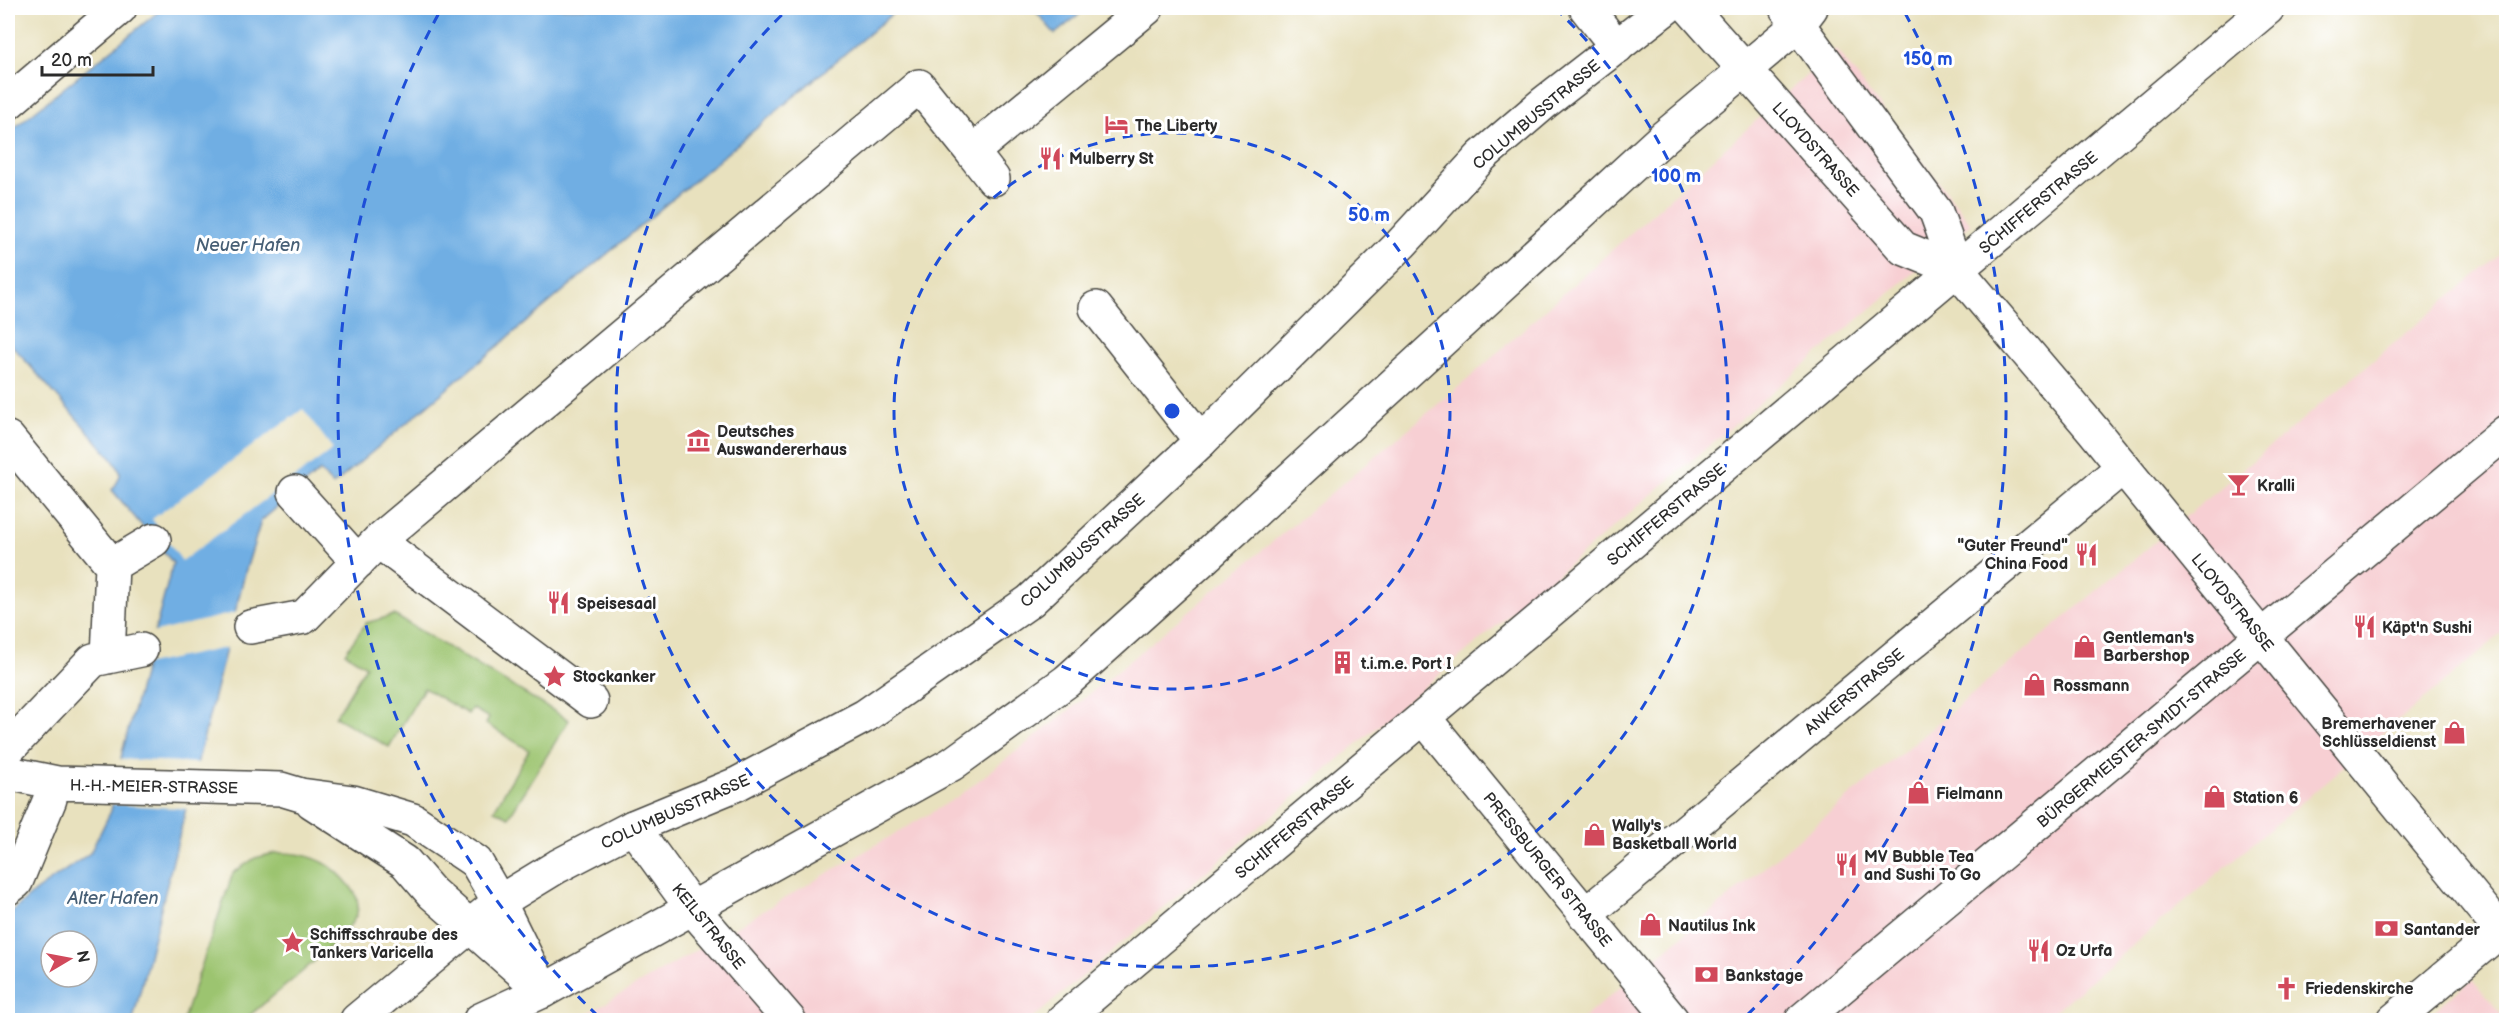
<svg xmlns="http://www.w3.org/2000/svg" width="2514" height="1028" font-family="'Balsamiq Sans',sans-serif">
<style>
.built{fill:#f7cfd3}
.green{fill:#9cc46f;stroke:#64784d;stroke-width:1.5}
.water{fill:#70aee3;stroke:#4e6c87;stroke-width:1.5;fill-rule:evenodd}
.pier{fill:#e8e1be}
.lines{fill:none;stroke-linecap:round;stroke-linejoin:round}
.minor-casing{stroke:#474641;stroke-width:36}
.major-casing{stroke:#474641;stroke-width:36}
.minor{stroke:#fff;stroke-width:33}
.major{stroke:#fff;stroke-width:33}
.ring{fill:none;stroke:#1d4ed8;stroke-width:3;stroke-dasharray:10 8}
.labels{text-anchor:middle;stroke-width:6;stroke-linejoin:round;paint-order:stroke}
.street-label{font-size:16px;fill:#2b2b2b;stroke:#fff}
.poi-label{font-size:16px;font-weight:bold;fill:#2b2b2b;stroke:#fff;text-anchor:start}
.water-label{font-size:18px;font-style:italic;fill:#475f75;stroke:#fff}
.centre{fill:#1d4ed8;stroke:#fff;stroke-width:3}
.ring-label{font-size:18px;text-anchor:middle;font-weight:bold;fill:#1d4ed8;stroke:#fff;stroke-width:6;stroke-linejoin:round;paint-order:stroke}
</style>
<rect width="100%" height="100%" fill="#fff"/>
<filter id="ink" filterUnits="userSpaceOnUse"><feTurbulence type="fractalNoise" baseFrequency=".0167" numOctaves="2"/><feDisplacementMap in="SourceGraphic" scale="12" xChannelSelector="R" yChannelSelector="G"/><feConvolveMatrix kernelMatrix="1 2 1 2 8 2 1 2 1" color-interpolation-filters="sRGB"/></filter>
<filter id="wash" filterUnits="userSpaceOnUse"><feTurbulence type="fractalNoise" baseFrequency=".008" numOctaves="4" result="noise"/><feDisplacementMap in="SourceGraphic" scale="24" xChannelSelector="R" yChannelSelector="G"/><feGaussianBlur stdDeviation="1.35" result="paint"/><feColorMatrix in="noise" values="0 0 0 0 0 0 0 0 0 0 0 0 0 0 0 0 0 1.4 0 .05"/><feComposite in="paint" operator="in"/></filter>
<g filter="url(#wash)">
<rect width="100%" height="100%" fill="#e8e1be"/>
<path class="built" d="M1836 49 1971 224 1031 1020H577L956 798 1081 701 1467 380Z
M2506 250V630L2044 1020H1581Z
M2472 979 2506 1020H2423Z"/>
<path class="green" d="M394 615 569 720 509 817 494 810 529 750 486 724 489 718 472 708 468 714 424 688 389 747 335 717 366 666 345 653 366 623Z
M275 853C300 852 325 858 342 877 352 888 361 897 357 913 351 936 266 1001 244 1020H183L233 873 255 858Z"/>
<path class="water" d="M163 8H899L333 485 320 471 261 521 245 573 133 1020H8V915L37 890 90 853 111 811 122 753 173 563 112 490C125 473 121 471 109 455L8 341V133ZM51 941H87V977H51Z
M1033 8H1087L1055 34Z"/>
<path class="pier" d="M303 409 333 449 182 561 152 519Z
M238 612 230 647 143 665 151 633Z
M118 759 201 763 189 809 110 804Z"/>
</g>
<g filter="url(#ink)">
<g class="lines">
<defs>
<path id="minor" d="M1586 8 1617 47
M8 103 120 8
M972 152 993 179
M1096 308 1201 441
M8 438 112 565 108 657
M295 492 358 562
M378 541 591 701
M112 565 154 540
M250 627 304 617 378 541 919 86 972 152 1147 8
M1424 718 1672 1020
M8 749 93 660 141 650
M8 773 57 783 281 789 301 795 353 802 413 820 476 862 499 902 543 991
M312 802 405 862 432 893 532 981
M633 827 692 908 789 1020
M8 888 16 882 50 799
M1585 915 2123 467
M1063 1020 2268 8
M1802 1020 2506 432
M2394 1020 2506 926"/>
<path id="major" d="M1690 8 1903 248 1957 270
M1786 8 1936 212 1957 270 2093 430 2506 937
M357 1020 499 902 558 866 633 827 737 784 865 716 1030 601 1201 441 1401 244 1482 156 1544 103 1666 8
M480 1020 543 991 952 764 1067 681 1205 557 1664 137 1798 25 1811 8"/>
</defs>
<use href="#minor" class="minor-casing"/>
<use href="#major" class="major-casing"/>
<use href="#minor" class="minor"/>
<use href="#major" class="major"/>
</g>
</g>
<g class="ring">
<circle cx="1172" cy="411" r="278"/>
<path d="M1555 8A556 556 0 1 1 789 8"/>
<path d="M598 1016A834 834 0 0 1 439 13M1905 13A834 834 0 0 1 1746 1016"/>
</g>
<defs>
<symbol id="hotel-bare" viewBox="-9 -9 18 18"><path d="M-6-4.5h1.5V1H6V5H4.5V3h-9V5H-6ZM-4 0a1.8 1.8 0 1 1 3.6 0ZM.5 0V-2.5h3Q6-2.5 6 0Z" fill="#d1495b" stroke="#fff" stroke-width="2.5" paint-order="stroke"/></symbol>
<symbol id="restaurant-bare" viewBox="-9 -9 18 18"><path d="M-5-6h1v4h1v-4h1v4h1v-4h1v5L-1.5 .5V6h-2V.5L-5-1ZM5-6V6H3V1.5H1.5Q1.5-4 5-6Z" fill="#d1495b" stroke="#fff" stroke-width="2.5" paint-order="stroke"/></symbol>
<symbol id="museum-bare" viewBox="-9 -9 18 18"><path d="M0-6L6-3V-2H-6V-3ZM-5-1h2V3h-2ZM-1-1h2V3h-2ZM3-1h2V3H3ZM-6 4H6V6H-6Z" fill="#d1495b" stroke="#fff" stroke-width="2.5" paint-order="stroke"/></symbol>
<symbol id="bar-bare" viewBox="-9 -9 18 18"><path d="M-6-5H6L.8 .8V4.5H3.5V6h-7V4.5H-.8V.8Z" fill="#d1495b" stroke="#fff" stroke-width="2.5" paint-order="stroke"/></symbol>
<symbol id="shop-bare" viewBox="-9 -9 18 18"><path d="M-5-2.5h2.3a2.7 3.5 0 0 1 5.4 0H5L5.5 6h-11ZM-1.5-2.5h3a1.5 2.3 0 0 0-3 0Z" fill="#d1495b" stroke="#fff" stroke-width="2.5" paint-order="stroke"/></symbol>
<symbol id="building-bare" viewBox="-9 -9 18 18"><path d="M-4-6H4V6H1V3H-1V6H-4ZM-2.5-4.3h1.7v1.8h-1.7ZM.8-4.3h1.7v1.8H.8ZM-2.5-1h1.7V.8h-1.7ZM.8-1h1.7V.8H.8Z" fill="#d1495b" stroke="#fff" stroke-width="2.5" paint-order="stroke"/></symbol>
<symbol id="sight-bare" viewBox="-9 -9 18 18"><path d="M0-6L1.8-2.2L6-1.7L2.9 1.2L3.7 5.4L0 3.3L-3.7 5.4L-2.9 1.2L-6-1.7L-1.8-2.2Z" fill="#d1495b" stroke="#fff" stroke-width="2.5" paint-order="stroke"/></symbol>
<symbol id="bank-bare" viewBox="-9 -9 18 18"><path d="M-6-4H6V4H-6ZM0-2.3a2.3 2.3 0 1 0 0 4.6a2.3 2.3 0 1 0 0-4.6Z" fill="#d1495b" stroke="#fff" stroke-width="2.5" paint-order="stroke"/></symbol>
<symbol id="church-bare" viewBox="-9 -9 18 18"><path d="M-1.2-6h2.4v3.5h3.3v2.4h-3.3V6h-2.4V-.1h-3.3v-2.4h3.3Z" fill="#d1495b" stroke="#fff" stroke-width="2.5" paint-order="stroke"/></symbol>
</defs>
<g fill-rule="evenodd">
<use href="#hotel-bare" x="1100" y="108" width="33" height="33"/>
<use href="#restaurant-bare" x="1034" y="142" width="33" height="33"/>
<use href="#museum-bare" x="682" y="424" width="33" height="33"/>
<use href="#bar-bare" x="2222" y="468" width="33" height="33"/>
<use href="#restaurant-bare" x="2070" y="538" width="33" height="33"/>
<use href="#restaurant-bare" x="542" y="586" width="33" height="33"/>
<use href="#restaurant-bare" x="2348" y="610" width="33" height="33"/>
<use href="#shop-bare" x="2068" y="630" width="33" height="33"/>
<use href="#building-bare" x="1326" y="646" width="33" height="33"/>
<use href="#sight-bare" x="538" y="660" width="33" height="33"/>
<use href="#shop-bare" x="2018" y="668" width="33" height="33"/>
<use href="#shop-bare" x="2438" y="716" width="33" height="33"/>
<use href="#shop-bare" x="1902" y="776" width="33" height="33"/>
<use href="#shop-bare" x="2198" y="780" width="33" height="33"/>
<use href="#shop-bare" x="1578" y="818" width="33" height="33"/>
<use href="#restaurant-bare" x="1830" y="848" width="33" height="33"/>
<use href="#shop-bare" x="1634" y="908" width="33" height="33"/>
<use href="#bank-bare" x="2370" y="912" width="33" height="33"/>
<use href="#sight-bare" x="276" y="926" width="33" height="33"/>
<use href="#restaurant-bare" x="2022" y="934" width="33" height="33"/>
<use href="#bank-bare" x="1690" y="958" width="33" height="33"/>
<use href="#church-bare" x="2270" y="972" width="33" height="33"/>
</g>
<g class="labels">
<g class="street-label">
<text transform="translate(1536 114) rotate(-40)" y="6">COLUMBUSSTRASSE</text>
<text transform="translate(1816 149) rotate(48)" y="6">LLOYDSTRASSE</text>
<text transform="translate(2038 202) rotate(-40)" y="6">SCHIFFERSTRASSE</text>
<text transform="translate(1666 514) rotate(-40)" y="6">SCHIFFERSTRASSE</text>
<text transform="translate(1082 550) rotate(-42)" y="6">COLUMBUSSTRASSE</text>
<text transform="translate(2233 602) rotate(51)" y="6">LLOYDSTRASSE</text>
<text transform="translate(1854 691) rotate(-40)" y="6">ANKERSTRASSE</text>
<text transform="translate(2141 738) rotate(-40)" y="6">BÜRGERMEISTER-SMIDT-STRASSE</text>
<text transform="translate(154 786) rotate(1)" y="6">H.-H.-MEIER-STRASSE</text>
<text transform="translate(675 811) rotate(-24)" y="6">COLUMBUSSTRASSE</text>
<text transform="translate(1294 827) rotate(-40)" y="6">SCHIFFERSTRASSE</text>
<text transform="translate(1548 869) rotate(51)" y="6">PRESSBURGER STRASSE</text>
<text transform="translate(709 926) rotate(51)" y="6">KEILSTRASSE</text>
</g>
<g class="poi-label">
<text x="1135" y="131">The Liberty</text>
<text x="1069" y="164">Mulberry St</text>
<text x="717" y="437">Deutsches<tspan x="717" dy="18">Auswandererhaus</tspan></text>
<text x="2257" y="491">Kralli</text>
<text x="2068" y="551" text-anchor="end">"Guter Freund"<tspan x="2068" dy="18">China Food</tspan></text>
<text x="577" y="609">Speisesaal</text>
<text x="2382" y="633">Käpt'n Sushi</text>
<text x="2103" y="643">Gentleman's<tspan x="2103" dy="18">Barbershop</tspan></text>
<text x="1361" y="669">t.i.m.e. Port I</text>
<text x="573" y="682">Stockanker</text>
<text x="2053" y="691">Rossmann</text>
<text x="2436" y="729" text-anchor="end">Bremerhavener<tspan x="2436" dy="18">Schlüsseldienst</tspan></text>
<text x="1936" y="799">Fielmann</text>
<text x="2233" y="803">Station 6</text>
<text x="1612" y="831">Wally's<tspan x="1612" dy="18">Basketball World</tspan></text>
<text x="1864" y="862">MV Bubble Tea<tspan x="1864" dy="18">and Sushi To Go</tspan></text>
<text x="1668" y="931">Nautilus Ink</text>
<text x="2404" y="935">Santander</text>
<text x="310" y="940">Schiffsschraube des<tspan x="310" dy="18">Tankers Varicella</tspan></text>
<text x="2056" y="956">Oz Urfa</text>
<text x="1725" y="981">Bankstage</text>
<text x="2305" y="994">Friedenskirche</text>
</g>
<g class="water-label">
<text x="248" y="251">Neuer Hafen</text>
<text x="113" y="904">Alter Hafen</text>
</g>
</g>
<circle cx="1172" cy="411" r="9" class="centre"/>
<g class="ring-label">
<text x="1928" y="65">150 m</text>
<text x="1676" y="182">100 m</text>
<text x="1369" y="221">50 m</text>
</g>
<rect width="2514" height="1028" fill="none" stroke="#fff" stroke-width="30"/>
<g transform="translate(69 959) rotate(80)"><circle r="28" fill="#ffffff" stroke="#aaaaaa" stroke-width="1.5"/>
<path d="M0-4.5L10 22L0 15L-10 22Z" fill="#d1495b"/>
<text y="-9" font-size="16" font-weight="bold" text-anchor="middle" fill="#2b2b2b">N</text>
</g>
<path d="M42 66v9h111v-9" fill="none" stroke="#2b2b2b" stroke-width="3"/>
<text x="51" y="66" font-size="18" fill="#2b2b2b" stroke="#ffffff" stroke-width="4.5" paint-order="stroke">20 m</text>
</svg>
